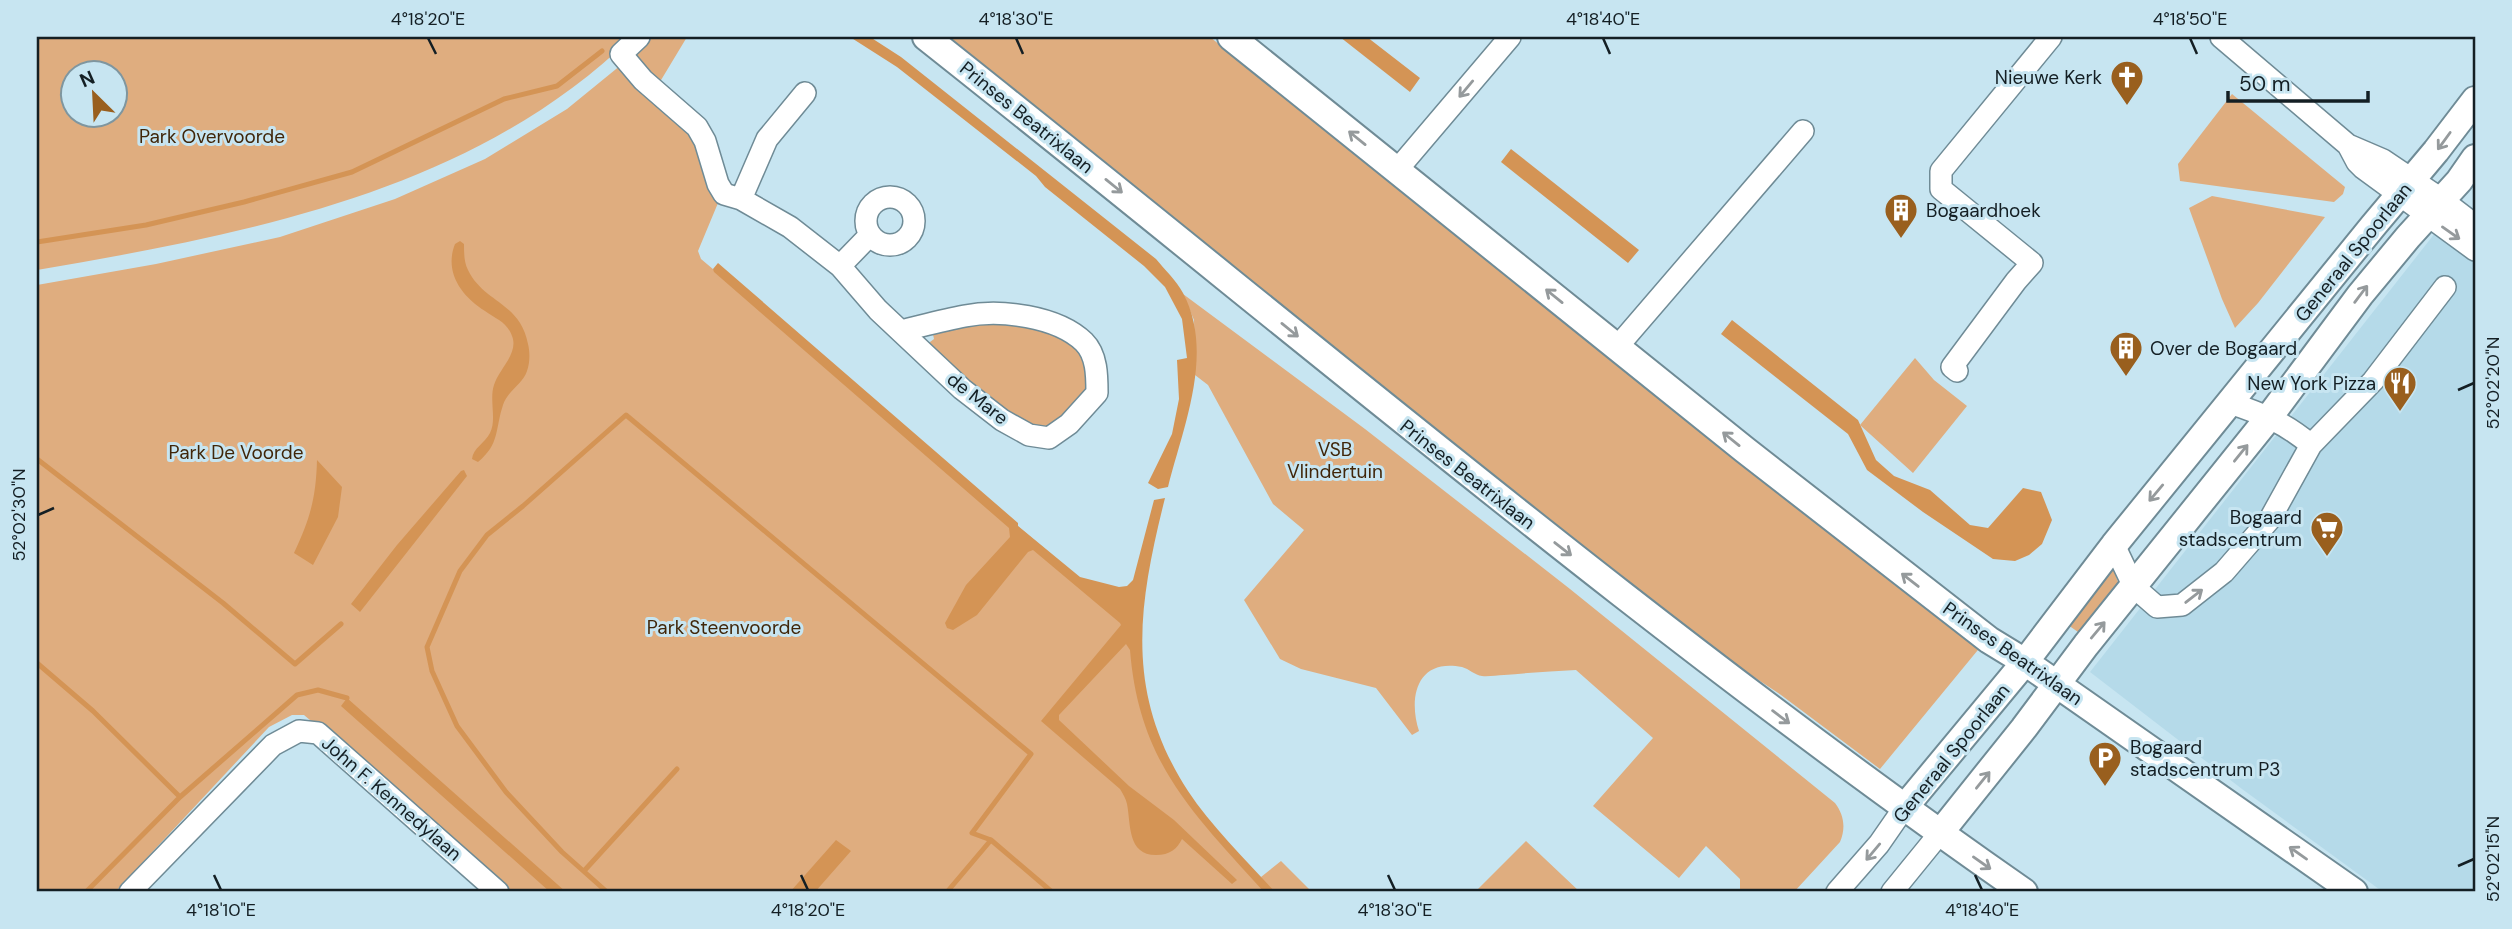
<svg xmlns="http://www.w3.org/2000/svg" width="2512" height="929" font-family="'DM Sans',sans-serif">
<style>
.built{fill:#b5dae9}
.green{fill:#dfad7f;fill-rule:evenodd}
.water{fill:#d49455}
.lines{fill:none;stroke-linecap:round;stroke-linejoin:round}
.stream{stroke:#d49455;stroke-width:5}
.minor-casing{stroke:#6f8b96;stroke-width:24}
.major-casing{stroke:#6f8b96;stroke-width:30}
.minor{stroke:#fff;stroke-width:21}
.major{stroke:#fff;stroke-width:26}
.oneway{stroke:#959a9c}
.ticks{fill:none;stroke:#141f24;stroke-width:2.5}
.labels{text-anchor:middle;stroke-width:6;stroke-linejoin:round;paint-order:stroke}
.poi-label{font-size:19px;fill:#141f24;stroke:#c7e5f1;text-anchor:end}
.street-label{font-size:19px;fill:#141f24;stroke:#c7e5f1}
.park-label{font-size:19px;fill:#402609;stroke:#c7e5f1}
.neatline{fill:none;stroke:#141f24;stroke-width:2.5}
.ticks-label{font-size:18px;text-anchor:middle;fill:#141f24}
</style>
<rect width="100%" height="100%" fill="#c7e5f1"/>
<path class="built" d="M2439 228 2475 254V892H2383L2242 789 2090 672Z"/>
<path class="green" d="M37 37H632C473 192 247 234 37 270ZM74 74H116V116H74Z
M651 37H687L652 95 701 142 718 203 698 251 701 259 1128 619 1152 732 1189 804 1262 879 1261 877 1281 861 1312 892H512L304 715H292L269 727 115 892H37V285L156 264 280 237 395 199 485 159 567 109 621 65Z
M944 37H1210L1601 350 1982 645 1880 769 1781 695 1701 642Z
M2232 94 2345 187 2343 194 2334 202 2180 181 2178 164Z
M2212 196 2325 217 2258 303 2235 328 2222 299 2189 208Z
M1183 294 1365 429 1570 589 1835 803C1844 815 1846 828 1840 842L1794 892H1740V879L1706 846 1679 878 1593 806 1653 738 1576 670C1552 671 1528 673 1504 675 1497 675 1488 677 1482 676 1475 675 1469 669 1462 667 1417 658 1408 697 1419 731L1412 735 1376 688 1301 669 1280 659 1244 600 1304 530 1273 504 1208 385 1195 375 1194 320Z
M998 319 1065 336 1087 360 1088 392 1056 425 1038 429 1014 421 926 345 934 339 931 325Z
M1915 358 1934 380 1967 406 1913 473 1860 425Z
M2113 568 2119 585 2081 634 2068 625Z
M1526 841 1580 892H1475Z"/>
<path class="water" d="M850 37H870L901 57 1156 259C1165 270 1176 280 1183 293 1215 353 1183 427 1168 487L1158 489 1148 483 1172 434 1179 399 1177 360 1187 358 1182 319 1165 287 1144 266 1045 187 1036 176 897 67Z
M1340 37H1367L1420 78 1410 92Z
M1511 149 1639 250 1628 263 1501 162Z
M460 241 464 244C464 253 464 262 468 270 484 303 520 302 528 344 530 352 530 363 527 371 523 384 508 390 503 405 495 429 500 444 478 462L472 459C473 448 485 443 490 433 497 419 489 400 494 385 499 369 519 353 512 336 507 322 496 319 485 311 461 296 444 272 455 244Z
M718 263 1018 523V526L1080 577 1119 587 1127 586 1133 580 1154 500 1165 498C1138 606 1124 692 1188 791 1211 826 1247 861 1275 892H1264C1193 813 1139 763 1130 650L1126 644 1059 715V720L1129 786 1174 820 1237 880 1232 884 1182 839C1177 849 1170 855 1156 855 1127 855 1131 824 1127 804 1126 799 1123 794 1120 789L1041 721 1121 625 1120 623 1033 550 1028 552 977 615 953 630 947 628 945 623 966 585 1010 537 1009 528 714 272 713 269Z
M1732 320 1858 420 1876 460 1894 476 1930 490 1970 525 1988 528 2023 488 2041 492 2052 520 2042 544 2029 555 2015 561 1993 559 1923 512 1867 470 1848 434 1721 334Z
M317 460 342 487 338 517 313 565 294 553C310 519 316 498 317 460Z
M464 470 467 476 360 612 351 604 397 545 461 471Z
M347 698 566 892H550L341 706Z
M836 840 851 851 815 892H790Z"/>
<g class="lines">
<path class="stream" d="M37 242 146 225 244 202 352 172 504 99 557 86 602 51
M37 459 223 603 295 664 341 624
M37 663 93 711 180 797
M584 871 677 769
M86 892 180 797 297 695 318 690 347 698
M607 892 562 852 506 792 457 726 432 671 427 647 460 571 487 535 523 506 626 415 1031 754 972 833 991 840
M947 892 991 840 1052 892"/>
<defs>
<path id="minor" d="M639 37 621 54 643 80 697 127 705 141 718 184 724 194 741 199 790 227 840 266 878 310 962 389 1002 420 1029 435 1049 438 1069 424 1097 393C1097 376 1097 355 1084 342 1057 316 1000 309 965 316 943 320 922 326 901 331
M2221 37 2348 145 2383 160 2441 199 2475 225
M2348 145 2357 162 2363 168 2475 250
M1397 170 1510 37
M866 221a24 24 0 1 1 48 0a24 24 0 1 1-48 0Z
M741 199 767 139 805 93
M840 266 870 235
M1618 346 1803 131
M1957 371 1952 367 2016 281 2032 263 1941 189V171L2051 37
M2311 445 2373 381 2445 287
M2114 545 2134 587 2157 607 2182 605 2224 572 2270 519 2311 445C2285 423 2263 414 2230 403
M130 892 273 745 299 731 318 733 498 892
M1837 892 1879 844 1904 808
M1892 892 1940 833"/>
<path id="major" d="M926 37C1290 325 1643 627 2024 892
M1231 37 1745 450 1989 640 2025 662 2354 892
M1904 808 2025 662 2114 545 2373 226 2436 151 2475 100
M1940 833 2024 728 2086 645 2270 416 2360 295 2408 237 2459 181 2475 158"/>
</defs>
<use href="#minor" class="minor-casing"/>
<use href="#major" class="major-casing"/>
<use href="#minor" class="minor"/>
<use href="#major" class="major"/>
</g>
<defs><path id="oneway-shaft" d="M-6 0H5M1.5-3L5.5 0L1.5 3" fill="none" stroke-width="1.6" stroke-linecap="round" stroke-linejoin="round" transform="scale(1.75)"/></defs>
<g class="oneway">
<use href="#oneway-shaft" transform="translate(1466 89) rotate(130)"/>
<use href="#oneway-shaft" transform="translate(1357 138) rotate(-141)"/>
<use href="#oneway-shaft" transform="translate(2444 141) rotate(126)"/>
<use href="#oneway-shaft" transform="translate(1114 186) rotate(39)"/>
<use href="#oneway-shaft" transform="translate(2451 233) rotate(35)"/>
<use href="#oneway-shaft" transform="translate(2361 294) rotate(-53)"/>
<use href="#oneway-shaft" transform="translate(1554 296) rotate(-141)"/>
<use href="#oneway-shaft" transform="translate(1290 330) rotate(39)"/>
<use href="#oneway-shaft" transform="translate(1731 439) rotate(-141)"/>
<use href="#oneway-shaft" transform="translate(2241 453) rotate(-51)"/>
<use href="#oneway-shaft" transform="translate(2156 493) rotate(130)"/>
<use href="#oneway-shaft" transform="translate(1563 549) rotate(38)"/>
<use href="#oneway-shaft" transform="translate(1910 580) rotate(-142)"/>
<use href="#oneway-shaft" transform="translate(2194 596) rotate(-38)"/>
<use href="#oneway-shaft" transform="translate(2098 630) rotate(-50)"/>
<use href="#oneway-shaft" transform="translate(1781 717) rotate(37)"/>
<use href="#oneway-shaft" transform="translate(1983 780) rotate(-51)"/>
<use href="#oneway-shaft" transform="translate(1873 852) rotate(130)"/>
<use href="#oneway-shaft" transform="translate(2298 853) rotate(-145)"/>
<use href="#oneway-shaft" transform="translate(1982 863) rotate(35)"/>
</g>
<path class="ticks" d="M428 38 436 54M1016 38 1023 54M1603 38 1610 54M2190 38 2197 54M2458 390 2474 383M38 515 54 508M2458 866 2474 859M214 875 221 890M801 875 808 890M1388 875 1395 890M1975 875 1982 890"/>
<defs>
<symbol id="church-pin" viewBox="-11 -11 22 30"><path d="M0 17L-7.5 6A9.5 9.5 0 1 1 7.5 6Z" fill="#995f1e" stroke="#c7e5f1"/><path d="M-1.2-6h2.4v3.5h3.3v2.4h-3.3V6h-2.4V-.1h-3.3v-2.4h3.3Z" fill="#fff"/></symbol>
<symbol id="building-pin" viewBox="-11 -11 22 30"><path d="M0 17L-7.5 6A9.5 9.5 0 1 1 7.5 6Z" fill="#995f1e" stroke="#c7e5f1"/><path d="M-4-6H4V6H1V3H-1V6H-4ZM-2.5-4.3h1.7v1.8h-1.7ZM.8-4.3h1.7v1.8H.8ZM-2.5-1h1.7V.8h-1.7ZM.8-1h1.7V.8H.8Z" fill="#fff"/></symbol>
<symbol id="restaurant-pin" viewBox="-11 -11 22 30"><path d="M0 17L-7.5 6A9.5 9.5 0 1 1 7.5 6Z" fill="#995f1e" stroke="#c7e5f1"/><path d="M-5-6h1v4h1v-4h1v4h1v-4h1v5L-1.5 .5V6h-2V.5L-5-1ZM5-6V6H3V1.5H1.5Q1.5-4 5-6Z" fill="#fff"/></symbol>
<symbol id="supermarket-pin" viewBox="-11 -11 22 30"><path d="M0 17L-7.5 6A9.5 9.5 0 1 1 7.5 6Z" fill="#995f1e" stroke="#c7e5f1"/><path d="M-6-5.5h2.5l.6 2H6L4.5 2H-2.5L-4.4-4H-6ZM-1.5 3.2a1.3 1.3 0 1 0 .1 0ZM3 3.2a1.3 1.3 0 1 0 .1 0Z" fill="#fff"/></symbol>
<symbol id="parking-pin" viewBox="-11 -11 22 30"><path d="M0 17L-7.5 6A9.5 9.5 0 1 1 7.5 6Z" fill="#995f1e" stroke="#c7e5f1"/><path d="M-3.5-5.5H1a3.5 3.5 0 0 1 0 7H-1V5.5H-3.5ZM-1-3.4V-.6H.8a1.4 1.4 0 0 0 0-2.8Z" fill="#fff"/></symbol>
</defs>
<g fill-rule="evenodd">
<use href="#church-pin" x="2108" y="58" width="38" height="52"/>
<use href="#building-pin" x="1882" y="191" width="38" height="52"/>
<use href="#building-pin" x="2107" y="329" width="38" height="52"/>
<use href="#restaurant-pin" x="2381" y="364" width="38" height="52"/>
<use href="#supermarket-pin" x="2308" y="509" width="38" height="52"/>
<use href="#parking-pin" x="2086" y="739" width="38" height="52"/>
</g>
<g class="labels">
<g class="poi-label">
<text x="2102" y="84">Nieuwe Kerk</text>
<text x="1926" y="217" text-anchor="start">Bogaardhoek</text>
<text x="2150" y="355" text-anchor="start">Over de Bogaard</text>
<text x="2376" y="390">New York Pizza</text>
<text x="2302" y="524">Bogaard<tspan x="2302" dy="22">stadscentrum</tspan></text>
<text x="2130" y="754" text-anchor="start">Bogaard<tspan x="2130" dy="22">stadscentrum P3</tspan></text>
</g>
<g class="street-label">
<text transform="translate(1027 117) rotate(39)" y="7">Prinses Beatrixlaan</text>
<text transform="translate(2353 252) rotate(-51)" y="7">Generaal Spoorlaan</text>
<text transform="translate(978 398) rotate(38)" y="7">de Mare</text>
<text transform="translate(1468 474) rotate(38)" y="7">Prinses Beatrixlaan</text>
<text transform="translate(2013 653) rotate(35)" y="7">Prinses Beatrixlaan</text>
<text transform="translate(1951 753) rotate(-51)" y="7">Generaal Spoorlaan</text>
<text transform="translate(392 798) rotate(41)" y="7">John F. Kennedylaan</text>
</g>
<g class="park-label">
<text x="212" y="143">Park Overvoorde</text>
<text x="1335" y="456">VSB<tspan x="1335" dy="22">Vlindertuin</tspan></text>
<text x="236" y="459">Park De Voorde</text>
<text x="724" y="634">Park Steenvoorde</text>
</g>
</g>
<rect width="2512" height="929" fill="none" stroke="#c7e5f1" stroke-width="77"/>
<g transform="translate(94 94) rotate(336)"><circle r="33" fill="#c7e5f1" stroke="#7f969f" stroke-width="2"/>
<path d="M0-5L12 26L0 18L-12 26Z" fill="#995f1e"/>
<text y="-10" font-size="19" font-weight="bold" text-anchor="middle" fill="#141f24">N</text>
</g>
<path d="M2228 91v10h140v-10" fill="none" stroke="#141f24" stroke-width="3.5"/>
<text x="2239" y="91" font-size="21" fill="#141f24" stroke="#c7e5f1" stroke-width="5" paint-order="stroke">50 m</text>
<rect x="38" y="38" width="2436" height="852" class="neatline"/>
<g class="ticks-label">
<text x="428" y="25">4°18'20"E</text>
<text x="1016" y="25">4°18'30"E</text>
<text x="1603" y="25">4°18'40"E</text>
<text x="2190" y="25">4°18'50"E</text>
<text transform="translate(2493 383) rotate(-90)" y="6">52°02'20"N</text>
<text transform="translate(19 515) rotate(-90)" y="6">52°02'30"N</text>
<text transform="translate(2493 859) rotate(-90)" y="6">52°02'15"N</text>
<text x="221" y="916">4°18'10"E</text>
<text x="808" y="916">4°18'20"E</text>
<text x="1395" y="916">4°18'30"E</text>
<text x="1982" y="916">4°18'40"E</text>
</g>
</svg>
